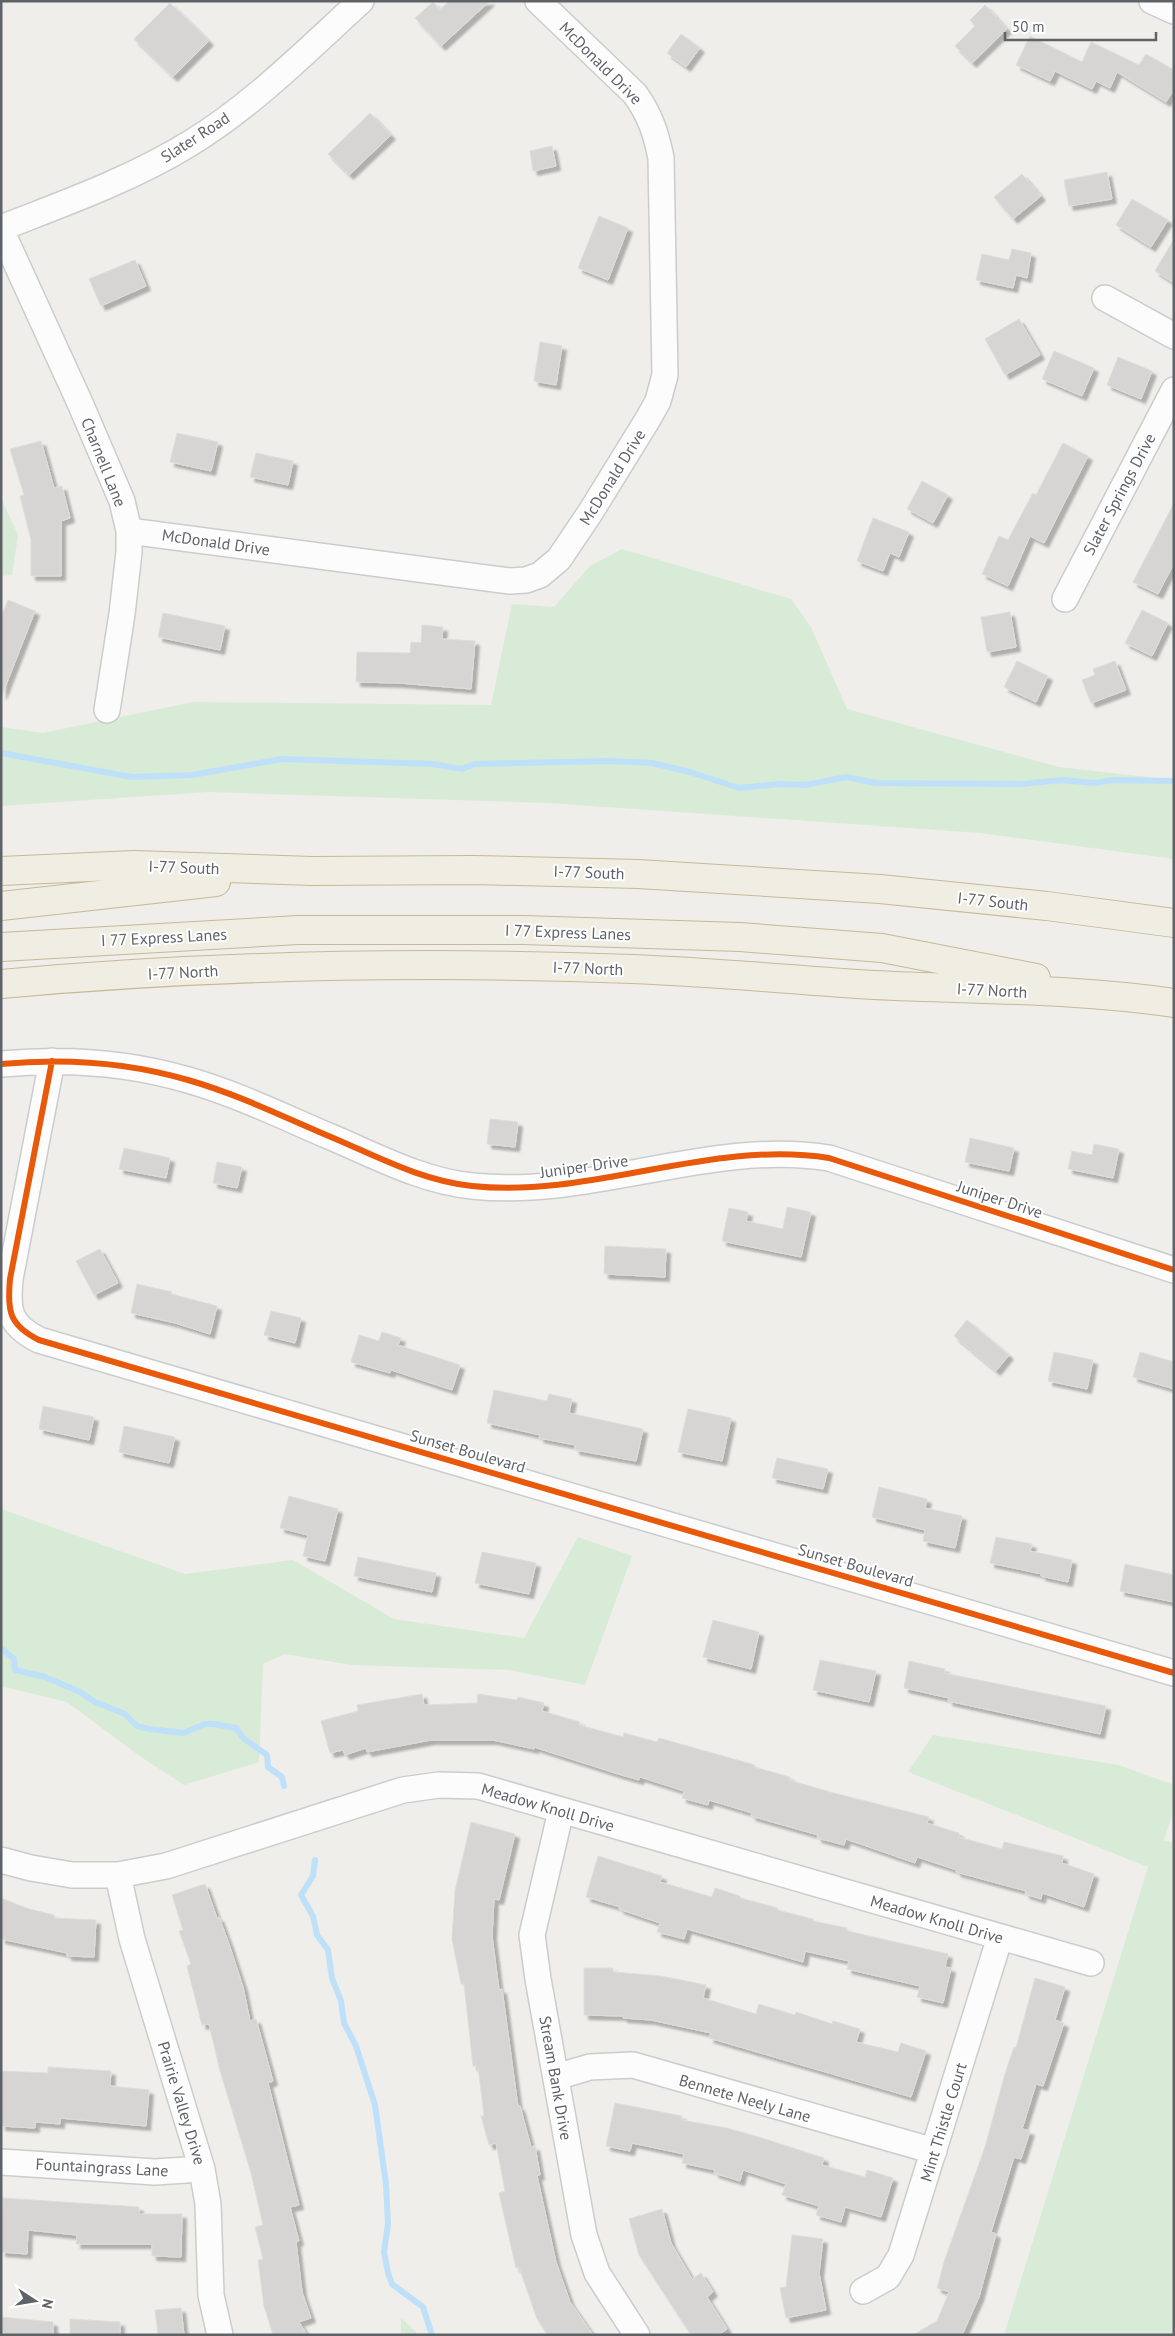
<svg xmlns="http://www.w3.org/2000/svg" width="1175" height="2336" font-family="'PT Sans',sans-serif">
<style>
.green{fill:#d8ebd6}
.lines{fill:none;stroke-linecap:round;stroke-linejoin:round}
.stream{stroke:#bfe0f9;stroke-width:6}
.building{fill:#d6d5d3;stroke:#deddd9;filter:url(#shadow)}
.minor-casing{stroke:#cbcccc;stroke-width:28}
.highway-casing{stroke:#c8b996;stroke-width:30}
.minor{stroke:#fdfcfc;stroke-width:25}
.highway{stroke:#f0ede3;stroke-width:28}
.cycleway-casing{stroke:#fff;stroke-width:9}
.cycleway{stroke:#e8590c;stroke-width:6}
.labels{text-anchor:middle;stroke-width:4;stroke-linejoin:round;paint-order:stroke}
.street-label{font-size:16px;fill:#5f6368;stroke:#fff}
</style>
<defs>
<filter id="shadow"><feDropShadow dx="4.5" dy="4.5" stdDeviation="1" flood-color="#0004"/></filter>
</defs>
<rect width="100%" height="100%" fill="#efeeea"/>
<path class="green" d="M1 498 18 535 12 575 1 576Z
M622 549 791 599 811 627 847 709 1059 767 1174 780V859L980 833 548 803 207 792 1 806V727L43 733 193 702 491 705 512 604 554 607 590 566Z
M1 1509 185 1574 293 1560 394 1619 524 1638 578 1537 632 1556 585 1685 509 1670 352 1665 285 1654 263 1664 259 1762 184 1785 141 1757 67 1702 1 1686Z
M933 1735 1119 1765 1174 1785V1810L1164 1840 1174 1843V2335H1004L1148 1867 908 1772Z
M401 2318 419 2335H401Z"/>
<g class="lines">
<path class="stream" d="M1 753 132 777 192 775 282 759 433 764 462 769 474 764 609 761 652 763 690 772 739 788 780 784 805 785 846 777 876 783 1022 784 1063 780 1094 783 1114 780 1174 781
M1 1648 14 1659 15 1670 45 1677 80 1692 95 1702 125 1714 137 1726 149 1729 183 1733 205 1724H213L236 1728 243 1738 267 1755 268 1767 282 1777 284 1786
M315 1860 313 1876 301 1895 313 1916 317 1935 328 1950 332 1978 341 2001 344 2023 356 2046 375 2105 386 2184 388 2224 384 2252 388 2273 392 2284 423 2307 432 2335"/>
</g>
<path class="building" d="M449 1H490L441 46 415 18 433 2 440 10Z
M170 3 209 41 173 77 134 39Z
M985 5 1007 29 972 63 955 46 975 26 970 20Z
M681 34 700 48 686 67 667 53Z
M1030 36 1082 62 1091 42 1139 65 1146 54 1174 70V89L1166 102 1117 72 1110 88 1096 81 1092 89 1055 71 1050 81 1016 65Z
M370 113 391 135 349 175 328 154Z
M552 146 556 166 533 171 530 151Z
M1107 172 1112 199 1069 206 1064 180Z
M1022 174 1041 196 1013 219 994 197Z
M1132 199 1168 220 1151 247 1116 225Z
M599 216 628 228 608 280 578 268Z
M1174 239V283L1155 271Z
M1012 249 1031 253 1027 278 1016 275 1013 288 976 280 982 254 1009 260Z
M135 260 146 286 101 306 89 279Z
M1019 319 1040 355 1005 375 985 339Z
M540 342 562 346 556 385 534 381Z
M1054 351 1094 368 1082 396 1042 379Z
M1118 357 1152 371 1141 399 1107 385Z
M177 433 218 442 211 471 170 462Z
M41 441 54 488 62 486 70 518 61 521V576H31V540L20 496 24 495 10 449Z
M1063 443 1088 456 1044 543 1030 536 1008 586 982 574 999 536 1008 540 1033 493 1036 495Z
M256 453 293 461 288 485 250 477Z
M922 481 948 495 933 523 907 509Z
M1174 503V563L1158 594 1133 582Z
M873 518 909 532 899 557 890 553 883 571 857 561Z
M8 600 35 611 2 695 1 617Z
M1142 610 1168 623 1152 656 1125 643Z
M1010 612 1016 647 987 652 981 617Z
M163 613 225 626 220 650 158 637Z
M422 625 443 627 442 639 475 641 471 689 399 683 356 682 357 652 410 653 411 642 421 643Z
M1017 661 1048 676 1036 702 1004 687Z
M1115 661 1126 690 1091 703 1082 680 1095 675 1093 669Z
M490 1119 518 1122 515 1147 487 1144Z
M970 1138 1014 1148 1009 1171 965 1162Z
M1094 1144 1119 1149 1113 1178 1068 1169 1072 1151 1092 1155Z
M124 1148 170 1158 166 1178 119 1169Z
M217 1162 242 1167 237 1188 213 1183Z
M787 1207 811 1212 801 1257 722 1241 729 1208 748 1212 746 1221 783 1229Z
M605 1246 666 1249 665 1277 604 1274Z
M100 1249 118 1283 94 1295 76 1261Z
M137 1284 172 1292 171 1294 217 1306 210 1334 175 1323 131 1313Z
M271 1311 301 1318 295 1343 264 1335Z
M967 1320 1009 1355 996 1371 954 1336Z
M382 1332 401 1338 398 1345 460 1365 452 1390 391 1370 390 1373 351 1362 359 1335 379 1341Z
M1054 1352 1093 1360 1087 1389 1048 1381Z
M1140 1352 1174 1362V1389L1133 1377Z
M494 1390 547 1401 549 1394 572 1399 569 1413 643 1429 636 1461 575 1450V1445L539 1438 540 1435 487 1423Z
M43 1406 94 1417 89 1440 39 1429Z
M688 1409 731 1418 722 1461 678 1452Z
M124 1426 175 1437 169 1463 119 1452Z
M777 1458 828 1469 823 1489 772 1478Z
M879 1487 927 1499 925 1508 962 1516 955 1548 923 1541 925 1530 872 1517Z
M289 1496 338 1509 325 1561 303 1556 308 1535 280 1528Z
M996 1537 1032 1544 1030 1551 1072 1560 1068 1582 1041 1576 1042 1574 990 1563Z
M482 1552 536 1563 529 1594 475 1583Z
M358 1557 436 1573 432 1592 354 1576Z
M1125 1564 1174 1575V1602L1120 1591Z
M713 1620 759 1632 751 1669 703 1657Z
M820 1660 876 1671 869 1702 813 1690Z
M909 1661 945 1669 944 1673 1106 1706 1100 1734 948 1701 949 1698 904 1688Z
M422 1694 424 1705 477 1703 478 1694 517 1700 518 1697 544 1703 542 1711 580 1722 579 1725 623 1737 624 1733 657 1742 659 1738 755 1765 754 1767 790 1777 789 1780 830 1792 929 1817 927 1823 959 1833 958 1837 1002 1849 1004 1842 1063 1856 1062 1863 1094 1874 1084 1907 1042 1893 1041 1899 1025 1894 1026 1891 956 1872 957 1870 917 1857 915 1863 846 1839 844 1845 817 1838 818 1835 751 1816 752 1813 709 1800 708 1805 682 1798 684 1791 640 1777 639 1780 618 1774 534 1747V1749L493 1740H431L367 1752 366 1748 345 1755 343 1750 330 1753 321 1721 358 1711 357 1705Z
M471 1822 515 1834 499 1900 494 1899 492 1936 499 1990 502 1989 518 2107 520 2106 531 2147 535 2146 540 2175 537 2176 556 2262 570 2302 593 2335H548L537 2319 519 2267 516 2268 499 2193 505 2191 496 2143 489 2145 481 2116H484L478 2066H473L464 1984H461L452 1939 455 1891Z
M598 1856 662 1876 660 1882 712 1897 715 1888 740 1896V1898L778 1908 777 1910 813 1919V1921L847 1928V1931L948 1954 945 1967 951 1968 943 2003 917 1997 920 1986 847 1969 849 1961 805 1951 803 1962 687 1929 684 1939 657 1932 660 1923 619 1909 620 1907 586 1897Z
M205 1884 217 1918 219 1917 229 1944 243 1987 250 2021 256 2019 273 2081 268 2083 299 2205 290 2207 299 2241 296 2242 302 2292 311 2318 299 2322 307 2335H273L264 2306 258 2260 263 2259 255 2227 263 2225 251 2173 220 2071 209 2024 202 2025 187 1966 191 1964 179 1931 183 1930 172 1895Z
M1 1898 29 1909 54 1915V1918L96 1920 94 1957 67 1956V1953L1 1939Z
M584 1968H613V1972L661 1976 706 1985 703 1998 756 2014 759 2004 795 2015 796 2012 832 2024 833 2021 860 2029 856 2042 898 2052 901 2043 926 2051 911 2097 709 2038 711 2033 651 2020 623 2018V2016L584 2015Z
M1035 1978 1065 1987 1055 2020 1064 2023 1043 2086 1036 2084 1022 2129 1030 2131 1021 2159 1014 2157 999 2206 991 2232 996 2234 979 2297 962 2335H913L937 2321 949 2292 937 2288 945 2259 985 2147 1005 2074 1014 2047 1016 2048Z
M48 2067 111 2071 110 2086 149 2090 146 2126 60 2118V2124L35 2122V2128L1 2126V2071L48 2073Z
M615 2103 682 2116 681 2120 727 2128 762 2138 824 2158 822 2165 865 2177 867 2170 893 2178 881 2217 845 2207 841 2222 816 2215 819 2206 782 2195 786 2184 743 2170 740 2181 714 2173 715 2170 682 2163 684 2154 632 2143 630 2151 606 2146Z
M2 2198 139 2207V2214H182L181 2257 152 2256V2244H76L77 2235 28 2230 27 2254 1 2252Z
M662 2209 671 2243 692 2279 701 2273 713 2292 707 2297 727 2329 718 2335H691L639 2255 629 2219Z
M792 2235 823 2239 819 2273 826 2310 786 2318 780 2288 786 2287Z
M181 2308 184 2335H158L155 2310Z
M1 2317 53 2322V2335H1Z
M70 2319 120 2322V2335H70Z"/>
<g class="lines">
<defs>
<path id="minor" d="M1152 1 1174 11
M1 228C65 203 130 180 189 144 252 106 306 51 361 1
M1 230 80 403 122 501 129 531V552L122 614 107 710
M1105 298 1174 336
M129 531 510 581 526 580 540 575 559 559 590 513 648 419 658 401 665 375 661 158C656 133 650 115 635 94L538 1
M1065 599 1174 390
M52 1061 10 1279C7 1311 9 1325 39 1340L1174 1673
M1 1064C64 1058 127 1062 188 1080 237 1094 284 1117 331 1137 376 1156 422 1181 472 1186 591 1199 710 1139 829 1158L1174 1270
M561 1811 532 1935 538 1979 584 2235 597 2273 637 2335
M1 1860 31 1868 72 1875H118L166 1866 403 1790 439 1785 478 1786 1091 1963
M118 1875 132 1939 202 2169 208 2204 211 2295 220 2335
M556 2077 590 2067 633 2065 934 2151
M1 2162 155 2172 202 2169
M863 2291 888 2277 901 2255 1000 1937"/>
<path id="highway" d="M1 871 134 865 312 871 474 870 638 874 880 889 1047 906 1174 923
M1 906 216 882
M1 947 298 930H523L740 937 882 948 1036 978
M1 984C211 965 422 961 632 969 713 972 793 980 874 985 973 990 1075 988 1174 1003"/>
</defs>
<use href="#minor" class="minor-casing"/>
<use href="#highway" class="highway-casing"/>
<use href="#minor" class="minor"/>
<use href="#highway" class="highway"/>
<defs>
<path id="cycleway" d="M52 1061 10 1279C7 1311 9 1325 39 1340L1174 1673
M1 1064C64 1058 127 1062 188 1080 237 1094 284 1117 331 1137 376 1156 422 1181 472 1186 591 1199 710 1139 829 1158L1174 1270"/>
</defs>
<use href="#cycleway" class="cycleway-casing"/>
<use href="#cycleway" class="cycleway"/>
</g>
<g class="labels">
<g class="street-label">
<text transform="translate(601 63) rotate(45)" y="6">McDonald Drive</text>
<text transform="translate(195 137) rotate(-33)" y="6">Slater Road</text>
<text transform="translate(104 462) rotate(68)" y="6">Charnell Lane</text>
<text transform="translate(612 477) rotate(-58)" y="6">McDonald Drive</text>
<text transform="translate(1119 494) rotate(-62)" y="6">Slater Springs Drive</text>
<text transform="translate(216 542) rotate(8)" y="6">McDonald Drive</text>
<text transform="translate(184 867) rotate(2)" y="6">I-77 South</text>
<text transform="translate(589 872) rotate(2)" y="6">I-77 South</text>
<text transform="translate(993 901) rotate(6)" y="6">I-77 South</text>
<text transform="translate(568 932) rotate(2)" y="6">I 77 Express Lanes</text>
<text transform="translate(164 937) rotate(-3)" y="6">I 77 Express Lanes</text>
<text transform="translate(588 968) rotate(2)" y="6">I-77 North</text>
<text transform="translate(183 972) rotate(-3)" y="6">I-77 North</text>
<text transform="translate(992 990) rotate(3)" y="6">I-77 North</text>
<text transform="translate(584 1166) rotate(-8)" y="6">Juniper Drive</text>
<text transform="translate(1000 1199) rotate(18)" y="6">Juniper Drive</text>
<text transform="translate(468 1451) rotate(16)" y="6">Sunset Boulevard</text>
<text transform="translate(856 1565) rotate(16)" y="6">Sunset Boulevard</text>
<text transform="translate(548 1807) rotate(16)" y="6">Meadow Knoll Drive</text>
<text transform="translate(937 1919) rotate(16)" y="6">Meadow Knoll Drive</text>
<text transform="translate(556 2078) rotate(80)" y="6">Stream Bank Drive</text>
<text transform="translate(745 2098) rotate(16)" y="6">Bennete Neely Lane</text>
<text transform="translate(182 2103) rotate(73)" y="6">Prairie Valley Drive</text>
<text transform="translate(943 2122) rotate(-73)" y="6">Mint Thistle Court</text>
<text transform="translate(102 2167) rotate(3)" y="6">Fountaingrass Lane</text>
</g>
</g>
<rect width="1175" height="2336" fill="none" stroke="#5f6368" stroke-width="5"/>
<g transform="translate(35 2301) rotate(102)" stroke="#ffffff" stroke-width="4" paint-order="stroke">
<path d="M0-4L9 19L0 12L-9 19Z" fill="#5f6368"/>
<text y="-8" font-size="14" font-weight="bold" text-anchor="middle" fill="#5f6368">N</text>
</g>
<path d="M1005 32v8h151v-8" fill="none" stroke="#5f6368" stroke-width="2.5"/>
<text x="1012" y="32" font-size="15" fill="#5f6368" stroke="#ffffff" stroke-width="4" paint-order="stroke">50 m</text>
</svg>
